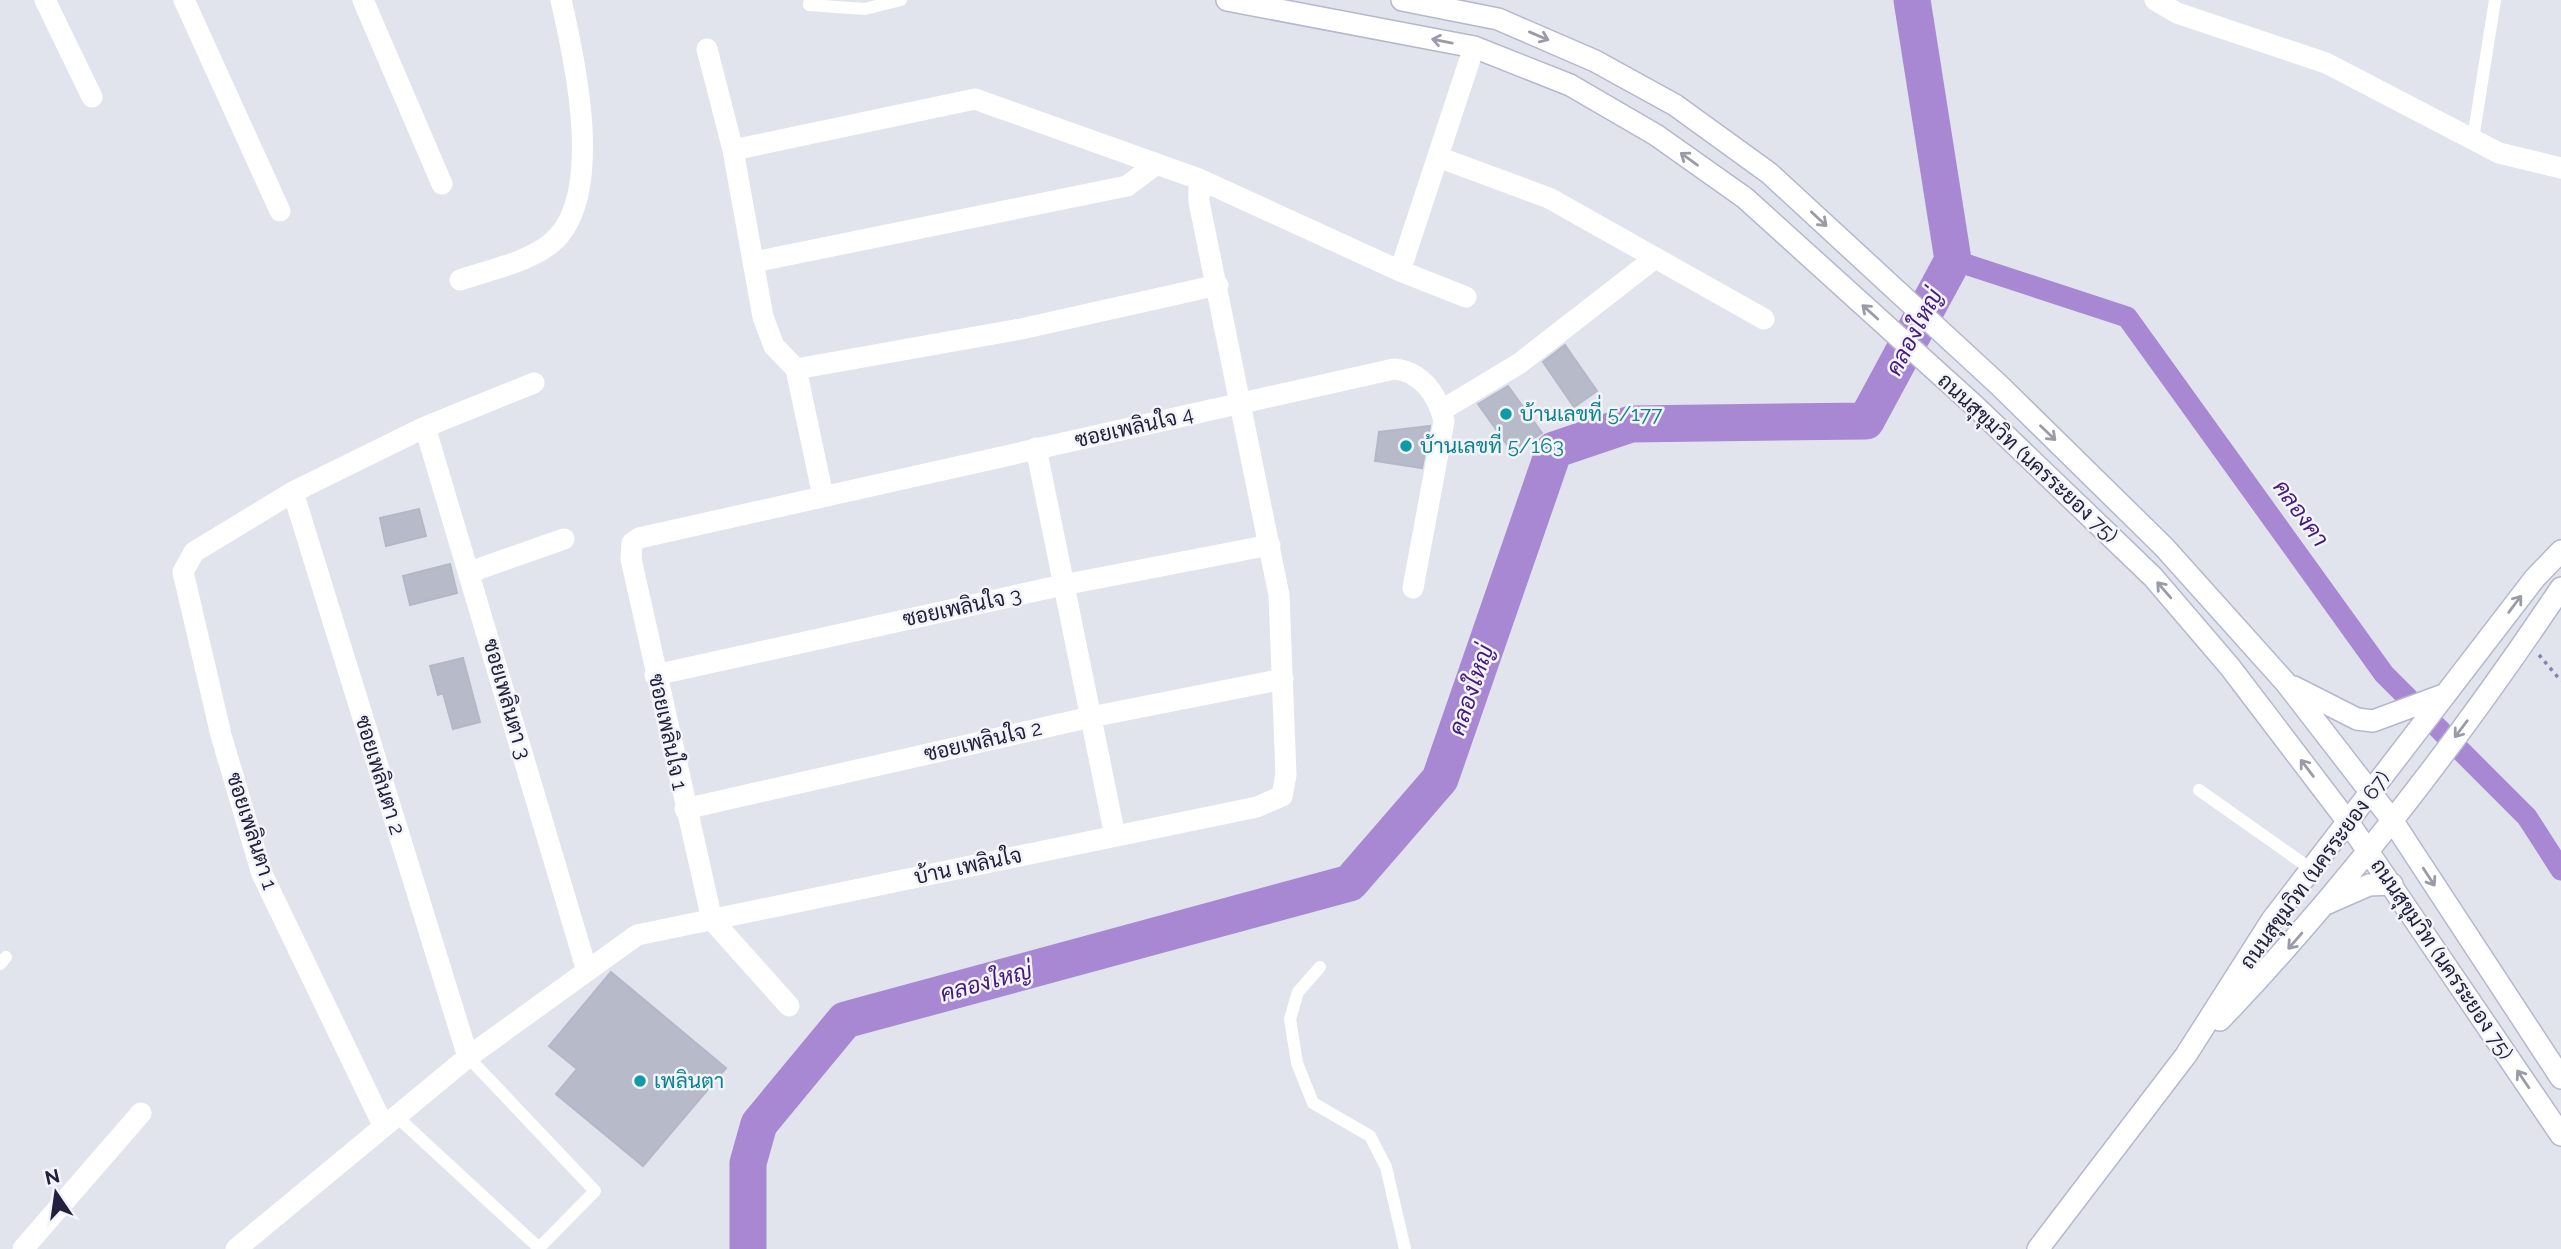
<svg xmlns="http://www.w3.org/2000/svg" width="2561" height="1249" font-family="Raleway,Sarabun,sans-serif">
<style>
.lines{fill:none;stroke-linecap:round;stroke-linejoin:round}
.canal{stroke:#a888d3;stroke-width:21}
.river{stroke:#a888d3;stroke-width:37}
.building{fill:#b7bac8;stroke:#b4b7c7;stroke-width:2}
.secondary-casing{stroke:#b5b7cd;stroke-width:24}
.path{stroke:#8284b1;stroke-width:3.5;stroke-dasharray:3.5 5;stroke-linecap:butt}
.lane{stroke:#fff;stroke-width:12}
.street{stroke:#fff;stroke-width:21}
.secondary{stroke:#fff;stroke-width:21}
.oneway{stroke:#9b9ba8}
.culture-dot{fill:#0f9aa8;stroke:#f3f4f9;stroke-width:2.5}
.labels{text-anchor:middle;stroke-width:5;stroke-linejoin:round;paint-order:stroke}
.culture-label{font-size:21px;fill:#0d838f;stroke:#f3f4f9;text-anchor:start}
.street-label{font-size:21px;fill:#21213e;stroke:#f3f4f9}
.water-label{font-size:23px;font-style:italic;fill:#451a7c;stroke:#f3f4f9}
</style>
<rect width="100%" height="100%" fill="#e2e4ed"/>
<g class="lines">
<path class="canal" d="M1953 260 2127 317 2384 674 2527 817 2561 870"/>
<path class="river" d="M748 1249V1163L759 1124 845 1020 1350 883 1440 779 1554 450 1631 424 1866 421 1953 260 1912 0"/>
</g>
<path class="building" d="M1565 345 1597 391 1574 407 1543 362Z
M1508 386 1542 433 1512 452 1478 404Z
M1430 426 1422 468 1375 461 1379 432Z
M419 509 426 536 386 546 380 518Z
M450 564 457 593 410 605 403 576Z
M463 658 480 722 453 729 443 693 438 695 430 666Z
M611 972 726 1068 643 1166 556 1094 577 1069 549 1046Z"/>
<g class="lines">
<defs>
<path id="secondary" d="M1227 0 1474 47 1570 85 1656 135 1745 198 1976 407 2153 577 2230 667 2348 822 2561 1135
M1402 0 1498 19 1595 61 1675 105 1769 173 1999 385 2164 547 2286 683 2392 820 2561 1078
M2294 687 2357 719 2373 721 2446 694
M2328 903 2369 885 2392 884
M2220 1020C2347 887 2459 740 2561 588
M2038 1249 2186 1055 2272 920 2535 578 2561 551"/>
</defs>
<use href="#secondary" class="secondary-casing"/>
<path class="path" d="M2539 655 2561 681"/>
<path class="lane" d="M810 0 809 5 865 9 901 0
M2473 139 2495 0
M2199 790 2311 869
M0 964 6 957
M1320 967 1298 992 1290 1019 1297 1063 1313 1103 1370 1136 1386 1167 1405 1249
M395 1115 539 1248 595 1191 468 1057"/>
<path class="street" d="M45 0 92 97
M184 0 280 211
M363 0 442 184
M2155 0 2177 13 2326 63 2499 153 2561 168
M707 49 733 150 763 317 774 346 796 369 823 496
M733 150 975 99 1199 179 1400 271 1466 297
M1438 157 1549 198 1764 319
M754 262 1127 186 1155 165
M1400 271 1474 47
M460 280C489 270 525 263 549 245 607 202 575 60 561 0
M796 369 1021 329 1218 285
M1442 410 1520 363 1655 258
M425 427 587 971
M1036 448 1115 836
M293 492 468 1057
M470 572 564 539
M655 675 1063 585 1270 545
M685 809 1091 717 1283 679
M789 1006 712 920 631 559 632 543 639 538 1394 369C1421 371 1438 395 1444 421L1413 588
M383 1125 262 874 221 735 183 572 194 552 293 492 425 427 534 383
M23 1249 141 1113
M236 1249 468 1057 637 935 1257 807 1282 796 1286 775 1279 595 1199 202V179"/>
<use href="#secondary" class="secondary"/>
</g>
<defs><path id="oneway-shaft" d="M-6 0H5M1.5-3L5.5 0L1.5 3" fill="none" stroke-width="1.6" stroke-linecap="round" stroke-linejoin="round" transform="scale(1.75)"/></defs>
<g class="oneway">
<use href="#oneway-shaft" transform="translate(1539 36) rotate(23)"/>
<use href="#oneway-shaft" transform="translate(1442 41) rotate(-169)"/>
<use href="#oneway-shaft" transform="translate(1689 159) rotate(-144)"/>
<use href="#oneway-shaft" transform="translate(1819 219) rotate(43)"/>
<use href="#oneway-shaft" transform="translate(1870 312) rotate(-138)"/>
<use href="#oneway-shaft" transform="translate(2048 433) rotate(44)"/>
<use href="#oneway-shaft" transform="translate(2164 590) rotate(-131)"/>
<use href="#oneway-shaft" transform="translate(2515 604) rotate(-53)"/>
<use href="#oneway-shaft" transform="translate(2461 729) rotate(127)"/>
<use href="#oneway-shaft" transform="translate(2307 768) rotate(-127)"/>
<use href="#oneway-shaft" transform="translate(2429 877) rotate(57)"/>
<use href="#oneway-shaft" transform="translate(2295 941) rotate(131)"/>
<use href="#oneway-shaft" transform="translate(2523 1079) rotate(-124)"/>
</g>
<g class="culture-dot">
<circle cx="1506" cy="414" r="7"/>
<circle cx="1406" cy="446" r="7"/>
<circle cx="640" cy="1081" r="7"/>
</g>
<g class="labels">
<g class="culture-label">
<text x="1520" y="421">บ้านเลขที่ 5/177</text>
<text x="1420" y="453">บ้านเลขที่ 5/163</text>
<text x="654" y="1088">เพลินตา</text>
</g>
<g class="street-label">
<text transform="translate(1134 427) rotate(-13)" y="7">ซอยเพลินใจ 4</text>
<text transform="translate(2028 458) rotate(43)" y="7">ถนนสุขุมวิท (นครระยอง 75)</text>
<text transform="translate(962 607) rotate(-12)" y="7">ซอยเพลินใจ 3</text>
<text transform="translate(507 699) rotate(74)" y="7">ซอยเพลินตา 3</text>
<text transform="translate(668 732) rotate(78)" y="7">ซอยเพลินใจ 1</text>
<text transform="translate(983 741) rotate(-13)" y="7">ซอยเพลินใจ 2</text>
<text transform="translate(380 775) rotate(73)" y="7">ซอยเพลินตา 2</text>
<text transform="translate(252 831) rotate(72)" y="7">ซอยเพลินตา 1</text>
<text transform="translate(968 866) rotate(-12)" y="7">บ้าน เพลินใจ</text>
<text transform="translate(2315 870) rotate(-54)" y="7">ถนนสุขุมวิท (นครระยอง 67)</text>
<text transform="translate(2442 959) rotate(56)" y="7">ถนนสุขุมวิท (นครระยอง 75)</text>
</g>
<g class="water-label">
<text transform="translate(1914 332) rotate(-62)" y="8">คลองใหญ่</text>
<text transform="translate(2301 513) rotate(54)" y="8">คลองคา</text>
<text transform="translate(1471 690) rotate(-71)" y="8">คลองใหญ่</text>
<text transform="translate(986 982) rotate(-15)" y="8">คลองใหญ่</text>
</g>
</g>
<g transform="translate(56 1193) rotate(347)" stroke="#f3f4f9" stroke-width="5" paint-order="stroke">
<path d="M0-5L12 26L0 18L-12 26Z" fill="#21213e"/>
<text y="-10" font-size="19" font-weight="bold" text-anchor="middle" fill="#21213e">N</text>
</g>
</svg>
